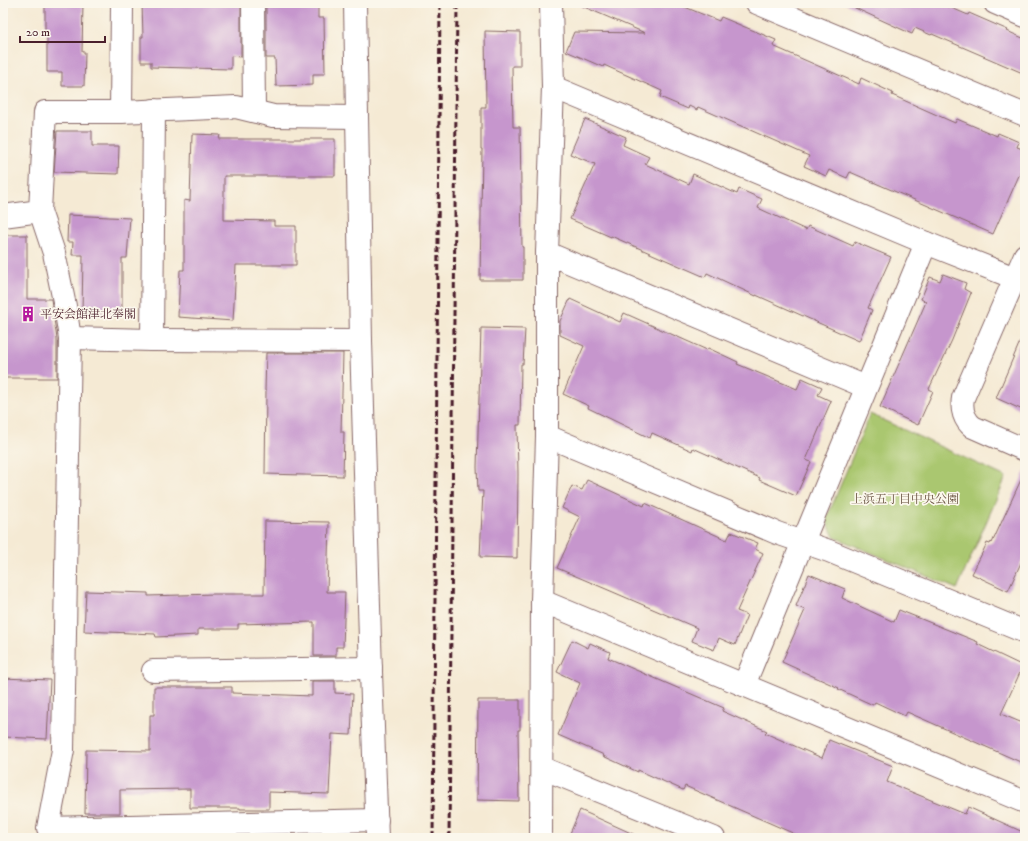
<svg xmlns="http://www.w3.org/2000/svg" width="1028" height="841" font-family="'IM FELL DW Pica','Noto Serif JP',serif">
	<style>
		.green { fill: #aac76f; stroke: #7a734d }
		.building { fill: #c696cd }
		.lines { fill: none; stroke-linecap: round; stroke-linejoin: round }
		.minor-casing { stroke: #866666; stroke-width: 24 }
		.minor { stroke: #fff; stroke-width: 22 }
		.rail { stroke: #4a1f2b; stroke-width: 3; stroke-dasharray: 6 3; stroke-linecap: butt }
		.labels { text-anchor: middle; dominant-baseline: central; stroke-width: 3.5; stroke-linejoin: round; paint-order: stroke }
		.poi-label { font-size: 12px; fill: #4a1f2b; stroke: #fbf7ec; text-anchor: start }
		.park-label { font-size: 12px; fill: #67513f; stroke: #fbf7ec }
	</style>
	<rect width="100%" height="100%" fill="#fbf7ec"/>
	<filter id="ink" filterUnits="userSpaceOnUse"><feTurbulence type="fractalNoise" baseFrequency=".025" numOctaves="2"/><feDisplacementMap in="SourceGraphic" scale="8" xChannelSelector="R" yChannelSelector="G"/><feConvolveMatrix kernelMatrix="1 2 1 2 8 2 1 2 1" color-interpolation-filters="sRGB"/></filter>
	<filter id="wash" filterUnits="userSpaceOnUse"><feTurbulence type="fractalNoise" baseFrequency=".012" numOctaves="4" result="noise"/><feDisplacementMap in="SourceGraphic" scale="16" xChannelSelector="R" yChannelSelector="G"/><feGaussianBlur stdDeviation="0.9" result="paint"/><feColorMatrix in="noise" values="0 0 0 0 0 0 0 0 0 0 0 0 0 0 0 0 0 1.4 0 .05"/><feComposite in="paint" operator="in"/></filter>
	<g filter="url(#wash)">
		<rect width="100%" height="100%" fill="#f5ead4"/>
		<polygon class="green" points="870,414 1006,477 957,589 834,537 826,520"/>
		<g id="blocks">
			<g class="building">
				<polygon points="45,3 83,3 82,52 85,52 84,86 62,86 62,72 47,72 47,33 45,33"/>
				<polygon points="142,3 241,3 241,57 231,56 231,69 151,67 151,62 141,62 141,37 143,37"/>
				<polygon points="266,3 318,3 318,18 324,18 325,74 313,74 313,85 276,86 275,58 266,58"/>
				<polygon points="575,3 675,3 719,21 721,17 776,40 773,46 859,84 861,78 893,93 892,95 955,123 957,119 997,136 998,133 1019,142 1017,147 1025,150 1025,162 993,234 850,172 847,178 829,170 826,176 804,166 809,156 698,107 697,110 689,106 688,109 660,97 662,91 604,65 603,67 566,51 574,32 645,33"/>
				<polygon points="844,3 940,3 968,15 969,13 1008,30 1007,31 1025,39 1025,74 932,34 931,35 915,28 912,34"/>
				<polygon points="485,31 520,32 520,66 512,66 513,127 520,127 522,247 523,247 523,280 480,280 482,149 481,149 481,107 486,107"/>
				<polygon points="585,119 626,137 623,145 649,157 645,164 689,184 693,174 737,194 739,189 762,199 758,208 806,230 808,226 853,246 855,242 891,257 868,308 872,310 859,341 756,295 756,296 707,273 705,277 611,236 611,237 570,219 595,164 570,154"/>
				<polygon points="57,131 92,131 92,146 119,146 118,174 54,172"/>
				<polygon points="192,134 220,135 219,139 335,139 335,176 224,176 224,220 274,221 274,226 296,226 296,265 236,265 233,321 178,317 180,270 184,270 184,200 190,201"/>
				<polygon points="68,215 130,218 127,258 122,258 122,313 82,313 83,255 72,255 73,242 67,242"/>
				<polygon points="3,235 27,235 27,299 51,299 57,339 57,378 3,378"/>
				<polygon points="943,274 966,283 964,289 971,293 952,340 929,389 933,391 918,425 880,407 926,302 921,299 930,277 940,281"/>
				<polygon points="570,299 620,322 624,313 707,350 708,348 738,362 737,364 797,389 802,378 822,387 818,395 831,401 806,460 811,462 796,496 759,480 760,478 693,448 692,451 652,433 650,438 588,408 589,406 563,394 584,346 560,335 560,321"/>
				<polygon points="481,328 525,329 523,364 521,364 520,425 517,425 518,474 517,558 480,557 483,491 478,491 477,467"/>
				<polygon points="1025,330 1025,411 996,398"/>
				<polygon points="266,353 343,353 341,432 344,432 343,476 265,474 266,391 265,391"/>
				<polygon points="1025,471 1025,554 1008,591 972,574 987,543 990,544 991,542 992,543"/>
				<polygon points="587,480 644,506 645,503 727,540 731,532 758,543 755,549 763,553 737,611 747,615 735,645 719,638 714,650 692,641 697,628 557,568 580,517 562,508 572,486 582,490"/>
				<polygon points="265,521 329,522 327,592 345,592 343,647 336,647 336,656 314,656 314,622 238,624 238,629 198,629 198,635 156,637 155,634 84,631 86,591 148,593 148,596 214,594 264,594"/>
				<polygon points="809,574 845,589 842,598 894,622 899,610 978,642 977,644 1023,666 1001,714 1025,724 1025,764 907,712 905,716 875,702 873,705 838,689 839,688 782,662 805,610 796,606"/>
				<polygon points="572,640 588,648 590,643 610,652 608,658 724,708 722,711 767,731 765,733 822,758 829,740 893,766 887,782 965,814 968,807 1025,833 1025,838 804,838 685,786 683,790 638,770 638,772 603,756 604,755 558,735 580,683 557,672"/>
				<polygon points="3,678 50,680 47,739 3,737"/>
				<polygon points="312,681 335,681 335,693 353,694 351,735 332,734 329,794 269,792 269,809 240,809 240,808 190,808 190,789 120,790 120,813 85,813 86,750 150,751 150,715 154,715 154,687 232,687 232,693 312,696"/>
				<polygon points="478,700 520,700 520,730 518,730 519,801 477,800"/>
				<polygon points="580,810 642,838 568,838"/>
			</g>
		</g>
	</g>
	<g filter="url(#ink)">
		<use href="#blocks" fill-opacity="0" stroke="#866666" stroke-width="1"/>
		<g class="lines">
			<g class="minor-casing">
				<g id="minor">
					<polyline points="253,3 254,111"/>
					<polyline points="355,3 361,341 371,672 377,838"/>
					<polyline points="757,3 1025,115"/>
					<polyline points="995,3 1025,16"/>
					<polyline points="553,87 926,243 1025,282"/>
					<polyline points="121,112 122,3"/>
					<polyline points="40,211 54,253 65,306 70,338 63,750 48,828 377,820"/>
					<polyline points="3,216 40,211 45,112 121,112 236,107 273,116 357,117"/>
					<polyline points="547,253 866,387"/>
					<path d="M1025,255L963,398C961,409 964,420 973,427L1025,450"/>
					<polyline points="70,338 152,340 361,341"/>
					<polyline points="152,340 154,110"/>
					<polyline points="547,436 777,533 829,551 1025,632"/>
					<polyline points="542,601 1025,802"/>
					<polyline points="153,671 371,668"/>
					<polyline points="744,685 926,243"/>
					<polyline points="542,768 714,838"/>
					<polyline points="541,838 542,601 547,436 547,253 553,87 551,3"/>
				</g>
			</g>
			<use href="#minor" class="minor"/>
			<g class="rail">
				<polyline points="433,838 440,3"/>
				<polyline points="449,838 457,3"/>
			</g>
		</g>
	</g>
	<defs>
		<g id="building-bare" transform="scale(1.2)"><path d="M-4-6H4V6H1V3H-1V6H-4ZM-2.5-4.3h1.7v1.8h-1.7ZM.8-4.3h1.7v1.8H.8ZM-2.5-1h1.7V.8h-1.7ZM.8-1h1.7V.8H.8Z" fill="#b5179e" stroke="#fbf7ec" stroke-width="2.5" paint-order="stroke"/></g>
	</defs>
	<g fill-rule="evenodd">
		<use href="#building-bare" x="28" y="314"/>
	</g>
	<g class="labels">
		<g class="poi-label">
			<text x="40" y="314">平安会館津北奉閣</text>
		</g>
		<g class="park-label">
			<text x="905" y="499">上浜五丁目中央公園</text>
		</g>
	</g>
	<rect width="1028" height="841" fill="none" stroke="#fbf7ec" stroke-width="16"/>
	<path d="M20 36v6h85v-6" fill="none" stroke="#4a1f2b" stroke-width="2"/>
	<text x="26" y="36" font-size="12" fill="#4a1f2b" stroke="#fbf7ec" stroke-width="3" paint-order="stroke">20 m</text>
</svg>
